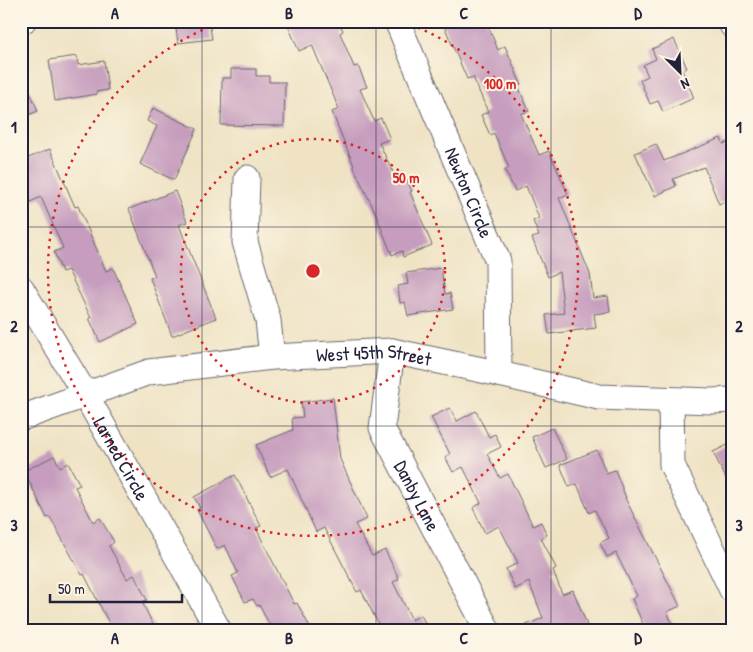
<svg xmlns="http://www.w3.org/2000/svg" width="753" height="652" font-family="'Patrick Hand',sans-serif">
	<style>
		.building { fill: #c69dbe }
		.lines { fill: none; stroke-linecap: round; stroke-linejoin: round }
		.minor-casing { stroke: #6a666b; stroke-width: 27 }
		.minor { stroke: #fff; stroke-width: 25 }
		.grid { fill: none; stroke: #22223b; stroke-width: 1; stroke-opacity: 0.55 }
		.ring { fill: none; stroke: #d62828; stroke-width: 2.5; stroke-dasharray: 2.5 5 }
		.labels { text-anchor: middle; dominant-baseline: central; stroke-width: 4; stroke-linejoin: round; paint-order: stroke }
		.street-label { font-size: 19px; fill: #22223b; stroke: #fcf5e5 }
		.centre { fill: #d62828; stroke: #fcf5e5; stroke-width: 2.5 }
		.ring-label { font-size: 15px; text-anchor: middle; font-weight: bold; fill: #d62828; stroke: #fcf5e5; stroke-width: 4; stroke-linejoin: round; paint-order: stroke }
		.neatline { fill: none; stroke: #22223b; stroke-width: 2 }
		.grid-label { font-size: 16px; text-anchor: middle; font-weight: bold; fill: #22223b }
	</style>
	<rect width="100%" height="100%" fill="#fcf5e5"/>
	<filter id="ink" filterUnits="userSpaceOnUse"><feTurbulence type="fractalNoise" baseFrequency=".02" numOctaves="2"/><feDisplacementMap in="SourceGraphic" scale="10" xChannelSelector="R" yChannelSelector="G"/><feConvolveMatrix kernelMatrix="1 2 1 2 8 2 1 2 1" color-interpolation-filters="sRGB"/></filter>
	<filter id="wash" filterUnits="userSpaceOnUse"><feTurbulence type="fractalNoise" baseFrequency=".0096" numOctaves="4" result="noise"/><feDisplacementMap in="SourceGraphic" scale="20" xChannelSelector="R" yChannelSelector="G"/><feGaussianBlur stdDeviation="1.12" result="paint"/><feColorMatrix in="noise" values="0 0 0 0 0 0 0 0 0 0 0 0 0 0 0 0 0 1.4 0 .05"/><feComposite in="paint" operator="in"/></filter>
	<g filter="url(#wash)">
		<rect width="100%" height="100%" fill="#efe3c4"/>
		<g id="blocks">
			<g class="building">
				<polygon points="175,21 209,21 212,39 178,43"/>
				<polygon points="286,21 339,21 343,31 340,33 354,67 358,66 367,87 360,89 374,121 381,118 390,139 379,143 395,176 403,172 412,191 410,192 432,245 403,257 402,251 392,255 378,220 379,220 353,166 354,166 332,112 339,109 312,45 299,51"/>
				<polygon points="442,21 486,21 498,50 505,46 521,84 518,86 529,111 521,114 539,155 549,151 568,194 559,198 590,274 593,298 608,296 610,312 594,314 596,328 549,334 546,315 564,313 559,272 548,277 532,238 539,236 533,221 539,218 526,186 515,191 505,170 509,168 494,133 490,135 481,115 488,112 473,77 467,79"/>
				<polygon points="674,39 687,68 682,70 694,98 663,112 658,101 650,104 640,80 648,76 643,65 656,59 652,49"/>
				<polygon points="77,56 78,65 104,61 108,90 96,92 97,94 55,101 49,60"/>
				<polygon points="231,69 256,69 256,76 269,76 269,82 285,82 284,126 221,125 222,78 231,78"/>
				<polygon points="21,70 38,111 21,118"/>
				<polygon points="153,108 197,129 174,180 140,164 157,126 147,121"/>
				<polygon points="721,138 723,144 732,141 732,199 719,204 704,167 673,179 676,186 655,196 635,153 656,144 664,161"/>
				<polygon points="50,149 75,207 78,206 106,271 113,268 138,324 100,342 89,318 91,318 68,270 62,272 54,252 63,248 41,197 28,203 21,187 21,161"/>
				<polygon points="175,191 187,222 179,225 216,318 172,336 150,278 155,276 129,209"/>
				<polygon points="441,268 445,294 450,293 453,309 408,316 405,302 400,303 398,286 408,284 406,273"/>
				<polygon points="333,398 340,459 367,519 355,524 372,556 385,550 399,579 393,582 412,620 421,615 429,631 382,631 361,590 357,592 324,528 316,532 288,469 270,477 256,445 293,430 292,418 303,417 301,402"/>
				<polygon points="450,408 457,421 476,411 489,437 495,434 501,447 487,454 500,478 508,474 533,526 541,522 547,535 541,538 556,568 553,570 562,594 573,590 587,625 574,631 514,631 514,630 543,618 529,582 515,589 506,569 518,563 499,526 485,533 473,508 481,503 463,467 453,472 445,457 450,454 431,417"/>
				<polygon points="552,428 567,459 546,468 532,437"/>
				<polygon points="732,443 732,491 713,452"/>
				<polygon points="597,450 606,473 615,470 626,498 625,498 680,606 667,612 676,631 646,631 632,599 637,596 616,553 607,557 600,543 609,538 595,510 589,513 577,484 569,487 560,465"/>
				<polygon points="54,456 60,467 68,463 80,485 75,487 93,522 100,518 114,542 109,546 127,579 134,575 147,600 142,602 156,631 113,631 84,574 82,575 50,517 47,518 24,471"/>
				<polygon points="235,475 261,526 256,528 294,604 297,603 312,631 273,631 259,605 257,606 253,599 245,602 232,576 238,573 225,545 217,549 197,510 200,508 194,497"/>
			</g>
		</g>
	</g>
	<g filter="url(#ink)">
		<use href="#blocks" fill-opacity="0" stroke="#6a666b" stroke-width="1"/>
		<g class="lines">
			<g class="minor-casing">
				<g id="minor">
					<path id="s1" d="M397,21L498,261L499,374"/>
					<polyline points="730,21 732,25"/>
					<polyline points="21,22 23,21"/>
					<polyline points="247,178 245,242 268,320 272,357"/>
					<path id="s2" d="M21,288L85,394L219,631"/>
					<path id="s3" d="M392,351L382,428L488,631"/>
					<polyline points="671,400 672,465 732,590"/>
					<path id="s4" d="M21,418L149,372L272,357L392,351L482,370L599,397L712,401L732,400"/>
				</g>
			</g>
			<use href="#minor" class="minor"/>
		</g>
	</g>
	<path class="grid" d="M202,21V631M376,21V631M551,21V631M21,227H732M21,426H732"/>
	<g class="ring">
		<circle cx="313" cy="271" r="132"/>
		<path d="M404 22A265 265 0 1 1 222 22"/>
	</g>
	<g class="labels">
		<g class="street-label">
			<text stroke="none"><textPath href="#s1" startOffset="186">Newton Circle</textPath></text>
			<text stroke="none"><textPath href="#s4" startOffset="362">West 45th Street</textPath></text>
			<text stroke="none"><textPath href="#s2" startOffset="198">Larned Circle</textPath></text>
			<text stroke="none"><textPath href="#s3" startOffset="154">Danby Lane</textPath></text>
		</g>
	</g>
	<circle cx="313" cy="271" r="8" class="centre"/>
	<g class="ring-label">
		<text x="500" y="89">100 m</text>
		<text x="406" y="183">50 m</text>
	</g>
	<rect width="753" height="652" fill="none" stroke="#fcf5e5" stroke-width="55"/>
	<g transform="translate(680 72) rotate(156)" stroke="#fcf5e5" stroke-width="4" paint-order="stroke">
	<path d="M0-4L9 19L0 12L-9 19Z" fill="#22223b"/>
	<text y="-8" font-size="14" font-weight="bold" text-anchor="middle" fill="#22223b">N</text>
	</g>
	<path d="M50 594v8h132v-8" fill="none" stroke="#22223b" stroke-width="2.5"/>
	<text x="58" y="594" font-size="15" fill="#22223b" stroke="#fcf5e5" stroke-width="4" paint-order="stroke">50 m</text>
	<rect x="28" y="28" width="698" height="596" class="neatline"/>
	<g class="grid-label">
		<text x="115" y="19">A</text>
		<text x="289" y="19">B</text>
		<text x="464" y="19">C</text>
		<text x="638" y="19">D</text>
		<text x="14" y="133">1</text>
		<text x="739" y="133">1</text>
		<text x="14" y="332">2</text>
		<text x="739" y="332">2</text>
		<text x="14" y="531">3</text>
		<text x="739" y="531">3</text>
		<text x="115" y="644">A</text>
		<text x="289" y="644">B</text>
		<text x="464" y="644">C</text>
		<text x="638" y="644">D</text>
	</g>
</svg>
